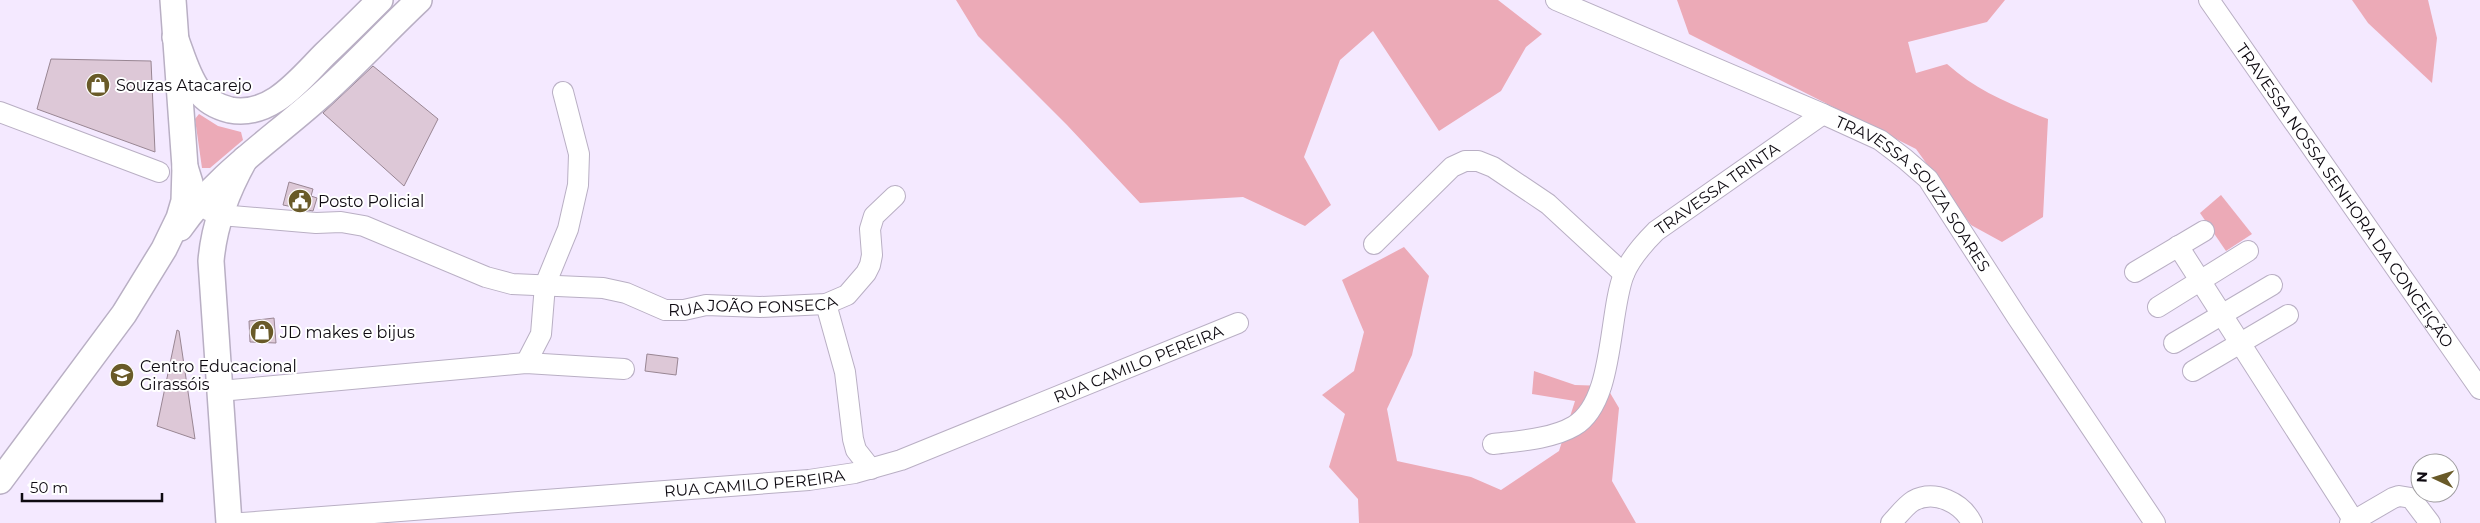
<svg xmlns="http://www.w3.org/2000/svg" width="2480" height="523" font-family="Montserrat,sans-serif">
	<style>
		.green { fill: #ecaab7 }
		.building { fill: #ddc8d7; stroke: #998693 }
		.lines { fill: none; stroke-linecap: round; stroke-linejoin: round }
		.minor-casing { stroke: #b9afc4; stroke-width: 22 }
		.major-casing { stroke: #b9afc4; stroke-width: 28 }
		.minor { stroke: #fff; stroke-width: 20 }
		.major { stroke: #fff; stroke-width: 25 }
		.labels { text-anchor: middle; dominant-baseline: central; stroke-width: 4; stroke-linejoin: round; paint-order: stroke }
		.poi-label { font-size: 16px; fill: #0e0a11; stroke: #fff; text-anchor: start }
		.street-label { font-size: 16px; fill: #0e0a11; stroke: #fff }
	</style>
	<rect width="100%" height="100%" fill="#f4e9ff"/>
	<g class="green">
		<polygon points="956,0 1498,0 1542,34 1526,47 1501,91 1439,131 1373,31 1340,60 1304,157 1331,205 1305,226 1243,197 1140,203 1067,125 978,36"/>
		<path d="M1677,0H2005L1987,22L1908,42L1916,73L1947,64C1977,91 2012,105 2048,119L2043,217L2002,242L1971,225L1916,149L1689,34Z"/>
		<polygon points="2352,0 2428,0 2437,38 2432,83 2368,23"/>
		<polygon points="199,114 218,126 241,132 243,140 210,168 202,168 195,119"/>
		<polygon points="2221,195 2252,234 2226,251 2200,213"/>
		<polygon points="1404,247 1429,276 1412,355 1387,409 1397,461 1471,477 1501,490 1559,451 1575,401 1532,394 1534,371 1575,385 1606,386 1619,408 1612,481 1636,523 1359,523 1358,499 1329,467 1345,414 1322,395 1354,371 1364,332 1342,280"/>
	</g>
	<g class="building">
		<polygon points="51,59 151,61 155,152 37,109"/>
		<polygon points="373,66 438,119 404,186 323,113"/>
		<polygon points="289,182 313,189 311,196 317,198 313,211 283,205"/>
		<polygon points="274,318 276,343 250,342 249,321"/>
		<polygon points="177,330 179,331 195,439 157,426"/>
		<polygon points="647,354 678,358 676,375 645,371"/>
	</g>
	<g class="lines">
		<g class="minor-casing">
			<g id="minor">
				<path id="s1" d="M1556,0L1823,114L1880,140L1905,159L1928,179L2017,317L2155,523"/>
				<path id="s2" d="M2209,0L2480,389"/>
				<polyline points="0,112 159,172"/>
				<path id="s3" d="M208,210L220,215L316,223L341,222L364,226L486,277L512,284L603,288L626,293L665,310H684L706,305L760,307L826,304L847,295L866,273L870,265L872,255L870,229L874,216L895,196"/>
				<polyline points="1374,244 1452,167 1465,161 1478,161 1493,167 1548,204 1624,274"/>
				<polyline points="2178,246 2354,521"/>
				<polyline points="2135,272 2204,231"/>
				<polyline points="826,304 845,372 853,439 856,450 871,469"/>
				<polyline points="2158,307 2248,251"/>
				<polyline points="2174,343 2272,285"/>
				<polyline points="526,363 541,334 545,285 568,229 578,185 579,154 563,92"/>
				<polyline points="2193,371 2288,315"/>
				<polyline points="220,391 526,363 624,369"/>
				<path id="s4" d="M1493,444C1518,441 1552,439 1574,426C1615,402 1608,314 1624,274C1631,257 1644,243 1656,231L1823,114"/>
				<path id="s5" d="M242,523L809,480L855,473L901,460L1238,323"/>
				<path d="M1891,523C1897,517 1905,506 1913,501C1935,489 1962,503 1972,523"/>
				<polyline points="2350,523 2393,498 2399,496 2411,498 2430,523"/>
			</g>
		</g>
		<g class="major-casing">
			<g id="major">
				<polyline points="173,0 185,167 190,183"/>
				<path d="M175,37C182,55 187,75 198,90C206,101 218,107 230,110C271,118 300,79 325,54C344,36 362,18 380,0"/>
				<path d="M180,228C217,175 271,140 318,98C353,67 385,32 419,0"/>
				<polyline points="0,481 124,314 164,249 179,218 184,201 185,167"/>
				<path d="M229,523L211,261C214,224 227,191 245,159"/>
			</g>
		</g>
		<use href="#minor" class="minor"/>
		<use href="#major" class="major"/>
	</g>
	<defs>
		<g id="shop-disc" transform="scale(1.25)"><circle r="9.5" fill="#695a28" stroke="#fff"/><path d="M-5-2.5h2.3a2.7 3.5 0 0 1 5.4 0H5L5.5 6h-11ZM-1.5-2.5h3a1.5 2.3 0 0 0-3 0Z" fill="#fff"/></g>
		<g id="civic-disc" transform="scale(1.25)"><circle r="9.5" fill="#695a28" stroke="#fff"/><path d="M-.6-6.5H3V-4.5H.6V-3L4-1V1h2V6H-6V1h2V-1L-.6-3ZM-1.2 2.5V6h2.4V2.5Z" fill="#fff"/></g>
		<g id="school-disc" transform="scale(1.25)"><circle r="9.5" fill="#695a28" stroke="#fff"/><path d="M0-5L7-2L0 1L-7-2ZM-4 1L0 2.5L4 1V4Q0 6-4 4Z" fill="#fff"/></g>
	</defs>
	<g fill-rule="evenodd">
		<use href="#shop-disc" x="98" y="85"/>
		<use href="#civic-disc" x="300" y="201"/>
		<use href="#shop-disc" x="262" y="332"/>
		<use href="#school-disc" x="122" y="375"/>
	</g>
	<g class="labels">
		<g class="poi-label">
			<text x="116" y="85">Souzas Atacarejo</text>
			<text x="318" y="201">Posto Policial</text>
			<text x="280" y="332">JD makes e bijus</text>
			<text x="140" y="366">Centro Educacional<tspan x="140" dy="18">Girassóis</tspan></text>
		</g>
		<g class="street-label">
			<text stroke="none"><textPath href="#s4" startOffset="376">TRAVESSA TRINTA</textPath></text>
			<text stroke="none"><textPath href="#s2" startOffset="238">TRAVESSA NOSSA SENHORA DA CONCEIÇÃO</textPath></text>
			<text stroke="none"><textPath href="#s1" startOffset="414">TRAVESSA SOUZA SOARES</textPath></text>
			<text stroke="none"><textPath href="#s3" startOffset="562">RUA JOÃO FONSECA</textPath></text>
			<text stroke="none"><textPath href="#s5" startOffset="919">RUA CAMILO PEREIRA</textPath></text>
			<text stroke="none"><textPath href="#s5" startOffset="514">RUA CAMILO PEREIRA</textPath></text>
		</g>
	</g>
	<g transform="translate(2435 478) rotate(274)"><circle r="24" fill="#ffffff" stroke="#9f9da0"/>
	<path d="M0-4L9 19L0 12L-9 19Z" fill="#695a28"/>
	<text y="-8" font-size="14" font-weight="bold" text-anchor="middle" fill="#0e0a11">N</text>
	</g>
	<path d="M22 493v8h140v-8" fill="none" stroke="#0e0a11" stroke-width="2.5"/>
	<text x="30" y="493" font-size="15" fill="#0e0a11" stroke="#ffffff" stroke-width="4" paint-order="stroke">50 m</text>
</svg>
